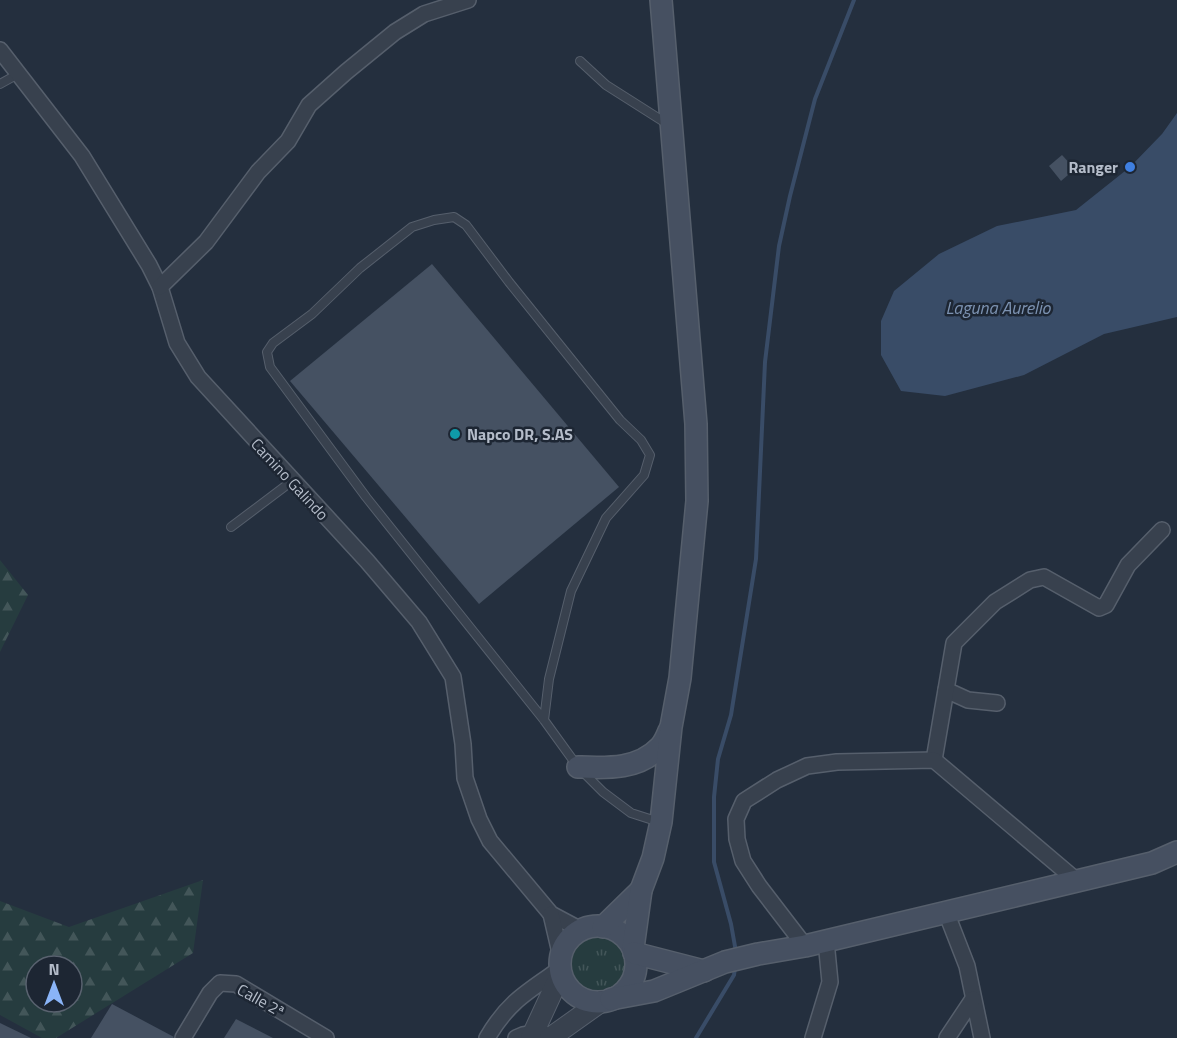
<svg xmlns="http://www.w3.org/2000/svg" width="1177" height="1038" font-family="'Titillium Web',sans-serif">
	<style>
		.grass { fill: url(#grass-tufts) }
		.forest { fill: url(#forest-firs); fill-rule: evenodd }
		.water { fill: #394c67 }
		.lines { fill: none; stroke-linecap: round; stroke-linejoin: round }
		.stream { stroke: #394c67; stroke-width: 4 }
		.building { fill: #455162 }
		.service-casing { stroke: #565f6c; stroke-width: 10 }
		.minor-casing { stroke: #565f6c; stroke-width: 18 }
		.tertiary-casing { stroke: #565f6c; stroke-width: 22 }
		.secondary-casing { stroke: #565f6c; stroke-width: 24 }
		.service { stroke: #38414e; stroke-width: 8 }
		.minor { stroke: #38414e; stroke-width: 15 }
		.tertiary { stroke: #38414e; stroke-width: 20 }
		.secondary { stroke: #465061; stroke-width: 21 }
		.shop-dot { fill: #3f7fe0; stroke: #1d2633; stroke-width: 2 }
		.culture-dot { fill: #0f9aa8; stroke: #1d2633; stroke-width: 2 }
		.labels { text-anchor: middle; dominant-baseline: central; stroke-width: 5; stroke-linejoin: round; paint-order: stroke }
		.poi-label { font-size: 16px; font-weight: bold; fill: #b4bcc9; stroke: #1d2633; text-anchor: end }
		.street-label { font-size: 16px; fill: #b4bcc9; stroke: #1d2633 }
		.water-label { font-size: 18px; font-style: italic; fill: #7c92b1; stroke: #1d2633 }
	</style>
	<defs>
		<pattern id="grass-tufts" width="24" height="20" patternUnits="userSpaceOnUse" patternTransform="scale(1.5)"><rect width="24" height="20" fill="#263c3f"/><path d="M3 7l-1-3M5 7V3M7 7l1-3M15 17l-1-3M17 17v-4M19 17l1-3" fill="none" stroke="#435659"/></pattern>
		<pattern id="forest-firs" width="22" height="20" patternUnits="userSpaceOnUse" patternTransform="scale(1.5)"><rect width="22" height="20" fill="#263c3f"/><path d="M5 1l3.5 6h-7zM16 11l3.5 6h-7z" fill="#435659"/></pattern>
	</defs>
	<rect width="100%" height="100%" fill="#242f3e"/>
	<circle class="grass" cx="597" cy="964" r="33"/>
	<g class="forest">
		<polygon points="0,560 28,595 0,652"/>
		<path d="M203,880L193,953L56,1038H42L0,1015V901L69,927ZM36,966H72V1002H36Z"/>
	</g>
	<polygon class="water" points="1177,113 1177,317 1104,334 1024,375 945,396 901,391 881,355 881,321 894,291 939,254 997,226 1076,210 1130,167 1162,134"/>
	<g class="lines">
		<g class="stream">
			<polyline points="736,952 731,924 714,862 714,797 718,759 731,715 756,559 765,362 779,246 790,196 815,99 854,0"/>
			<polyline points="696,1038 734,975 735,968"/>
		</g>
	</g>
	<g class="building">
		<polygon points="1062,155 1075,169 1061,181 1049,166"/>
		<polygon points="432,264 619,487 479,604 290,381"/>
		<polygon points="112,1004 174,1037 173,1038 91,1038"/>
		<polygon points="236,1019 273,1038 224,1038"/>
		<polygon points="0,1023 31,1038 0,1038"/>
	</g>
	<g class="lines">
		<g class="service-casing">
			<g id="service">
				<polyline points="580,61 606,85 669,125"/>
				<polyline points="0,84 18,74"/>
				<polyline points="231,527 292,481"/>
				<polyline points="544,720 549,679 571,591 606,518 644,475 650,455 641,440 620,420 509,282 466,225 454,217 434,220 412,227 360,268 312,314 273,343 267,352 270,367 366,497 544,720 578,767 603,792 631,813 659,822"/>
			</g>
		</g>
		<g class="minor-casing">
			<g id="minor">
				<polyline points="0,50 82,156 149,265 160,287 177,343 198,377 367,561 419,622 453,677 463,744 465,778 479,819 490,841 551,914 581,930"/>
				<polyline points="160,287 206,242 258,172 288,141 309,105 346,72 395,32 424,14 468,0"/>
				<polyline points="946,690 968,700 997,703"/>
				<polyline points="934,760 954,643 995,602 1030,580 1044,577 1099,608 1106,605 1128,565 1162,530"/>
				<polyline points="946,912 967,966 982,1038"/>
				<polyline points="551,914 561,957"/>
				<polyline points="805,946 759,886 743,861 737,839 736,819 744,801 777,780 807,766 837,762 934,760 1077,881"/>
				<polyline points="183,1038 210,993 220,983 236,984 326,1038"/>
				<path d="M487,1038C508,1002 527,992 560,969"/>
				<polyline points="516,1038 523,1035 542,1032"/>
				<polyline points="813,1038 830,982 826,941"/>
				<polyline points="947,1038 973,999"/>
			</g>
		</g>
		<g class="tertiary-casing">
			<g id="tertiary">
				<polyline points="531,1038 556,984 562,976"/>
				<polyline points="550,1038 602,1001"/>
			</g>
		</g>
		<g class="secondary-casing">
			<g id="secondary">
				<path d="M578,767C607,768 638,770 660,747C664,743 667,736 669,731"/>
				<circle cx="598" cy="964" r="38"/>
				<polyline points="603,927 641,890"/>
				<polyline points="633,948 641,890 653,858 661,822 671,727 680,678 697,501 696,424 661,0"/>
				<polyline points="634,953 704,971"/>
				<polyline points="611,999 654,991 725,962 758,954 805,946 1077,881 1152,863 1177,852"/>
			</g>
		</g>
		<use href="#service" class="service"/>
		<use href="#minor" class="minor"/>
		<use href="#tertiary" class="tertiary"/>
		<use href="#secondary" class="secondary"/>
	</g>
	<circle class="shop-dot" cx="1130" cy="167" r="6"/>
	<circle class="culture-dot" cx="455" cy="434" r="6"/>
	<g class="labels">
		<g class="poi-label">
			<text x="1118" y="167">Ranger</text>
			<text x="467" y="434" text-anchor="start">Napco DR, S.AS</text>
		</g>
		<g class="street-label">
			<text transform="translate(290 479) rotate(47)">Camino Galindo</text>
			<text transform="translate(261 1000) rotate(29)">Calle 2ª</text>
		</g>
		<g class="water-label">
			<text x="998" y="307">Laguna Aurelio</text>
		</g>
	</g>
	<g transform="translate(54 984)"><circle r="28" fill="#1d2633" stroke="#59626f" stroke-width="1.5"/>
	<path d="M0-4.5L10 22L0 15L-10 22Z" fill="#8ab4f8"/>
	<text y="-9" font-size="16" font-weight="bold" text-anchor="middle" fill="#b4bcc9">N</text>
	</g>
</svg>
